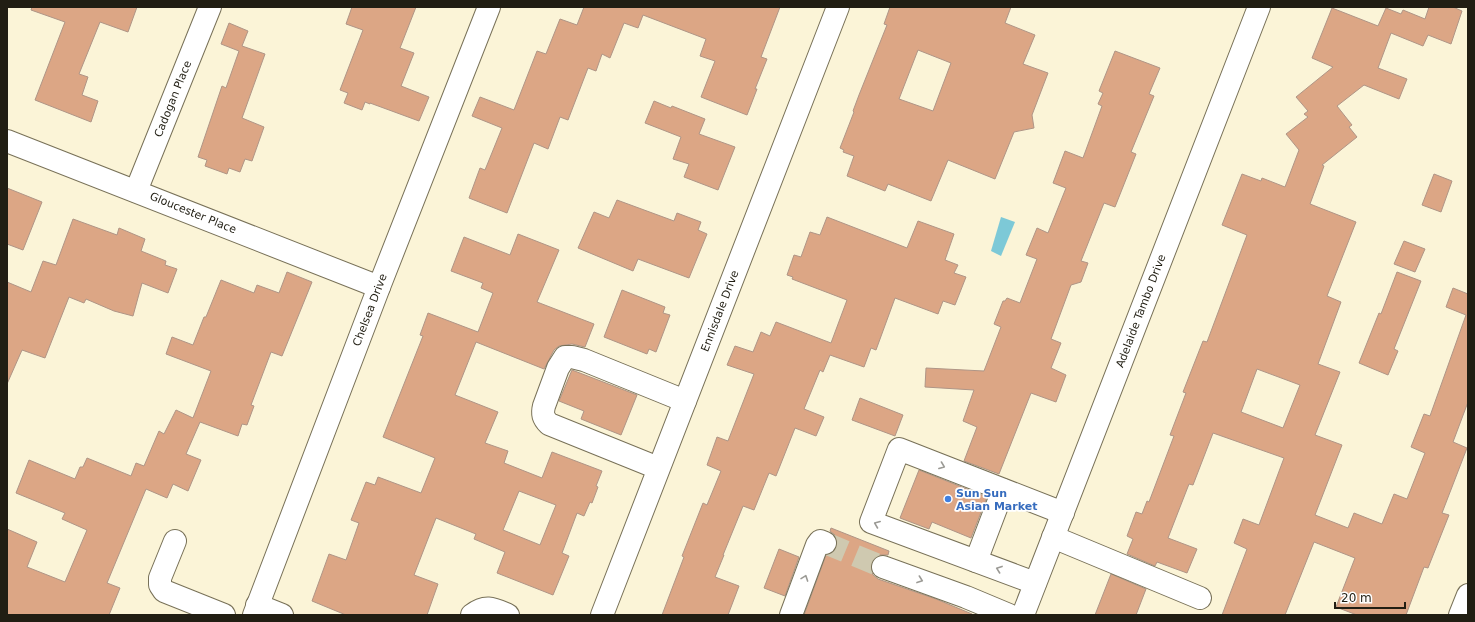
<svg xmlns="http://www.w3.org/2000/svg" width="1475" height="622" font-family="'DejaVu Sans',sans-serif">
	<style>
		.water { fill: #7dc9d7 }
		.building { fill: #dca685; stroke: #af9586; fill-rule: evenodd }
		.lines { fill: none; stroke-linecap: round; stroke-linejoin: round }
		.minor-tunnel { stroke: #cfc9b0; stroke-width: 22; stroke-dasharray: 22 11; stroke-linecap: butt }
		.minor-casing { stroke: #787158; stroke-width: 24 }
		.minor { stroke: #fff; stroke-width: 22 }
		.oneway { stroke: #9b9a95 }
		.shop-dot { fill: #3f7fe0; stroke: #fff; stroke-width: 1.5 }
		.labels { text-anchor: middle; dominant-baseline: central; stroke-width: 3.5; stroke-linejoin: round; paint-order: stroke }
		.street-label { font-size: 11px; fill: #211e13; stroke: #fff }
		.shop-label { font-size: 11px; font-weight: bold; fill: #366cbe; stroke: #fff; text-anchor: start }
	</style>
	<rect width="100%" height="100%" fill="#fbf4d7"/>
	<polygon class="water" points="1001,217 1015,222 1001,256 991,251"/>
	<g class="building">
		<polygon points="32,7 137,7 128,32 100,22 79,74 88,77 82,95 98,101 91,122 35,100 65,22 31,10"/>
		<polygon points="352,7 416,7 400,48 414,53 401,86 429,97 419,121 370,103 370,104 365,102 362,110 344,103 348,93 340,90 363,30 346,24"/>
		<polygon points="584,7 780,7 761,57 767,59 755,89 757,89 747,115 701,97 715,61 700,56 706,39 643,15 638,28 624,23 610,58 602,54 596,71 588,68 568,120 560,117 548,149 534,143 507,213 469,198 480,168 485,170 502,128 472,116 480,97 514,110 537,51 546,54 560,19 577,25"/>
		<path d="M890,7H1011L1005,23L1035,35L1023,64L1048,73L1032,115L1034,128L1014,132L995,179L948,160L931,201L888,184L885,191L847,176L854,156L843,152L844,150L840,148L854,112L853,111L859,95L887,25L884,24ZM918,50L951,63L933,111L899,99Z"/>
		<path d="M1429,7H1453L1462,11L1451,44L1428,35L1423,46L1391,33L1378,68L1407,79L1399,99L1364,85L1337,106L1352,125L1349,127L1357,137L1322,165L1324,166L1310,204L1356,222L1327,296L1341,302L1318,364L1340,372L1315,435L1342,445L1315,515L1348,528L1354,513L1382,524L1394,494L1407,499L1425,453L1411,447L1424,414L1430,416L1466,315L1446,307L1453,288L1468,294V402L1453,442L1467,448L1442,513L1449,515L1428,568L1424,567L1406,615H1357L1336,607L1355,558L1314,542L1285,615H1222L1247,549L1234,543L1243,519L1259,525L1284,458L1213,433L1193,485L1189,484L1168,538L1197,549L1187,573L1157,562L1155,566L1127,554L1133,539L1127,536L1136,512L1142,514L1147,501L1149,502L1174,436L1170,435L1186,393L1183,392L1203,341L1207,342L1247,235L1222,225L1242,174L1261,181L1262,178L1285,187L1299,150L1286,134L1308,117L1304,114L1308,111L1296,97L1333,67L1312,58L1332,8L1378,26L1386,8L1401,14L1403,10L1425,19ZM1257,369L1300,385L1283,428L1241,412Z"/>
		<polygon points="229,23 248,31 242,46 265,54 242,118 264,127 252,161 245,159 240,172 229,168 227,174 205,166 207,160 198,157 222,86 226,88 239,51 221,44"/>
		<polygon points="1115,51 1160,68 1149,94 1154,96 1131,152 1136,154 1115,207 1104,203 1081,261 1088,263 1081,282 1071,285 1051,339 1061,343 1051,368 1066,375 1056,402 1031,393 999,474 964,461 977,427 963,421 974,390 925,387 926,368 984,371 1001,327 994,324 1003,301 1005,301 1007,298 1020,303 1037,259 1026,255 1037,228 1048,233 1066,188 1053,183 1065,151 1083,158 1102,106 1098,104 1103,93 1099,91"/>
		<polygon points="654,101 671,108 672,106 705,119 699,134 735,147 718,190 684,177 689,164 673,159 681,137 645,123"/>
		<polygon points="1434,174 1452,181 1441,212 1422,205"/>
		<polygon points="7,188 42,202 23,250 7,244"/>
		<polygon points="617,200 674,221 677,213 701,222 698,230 707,234 689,278 638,259 633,271 578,248 594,212 609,218"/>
		<polygon points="827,217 907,248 918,221 954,234 945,260 958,265 954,273 966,277 955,305 943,301 938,314 895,298 876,350 871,348 864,367 830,355 823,372 820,370 804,409 824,417 816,436 795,428 776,476 769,473 754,510 743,506 723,555 724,555 715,577 739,586 728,615 662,615 684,557 682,556 703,503 707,505 721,471 707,465 717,437 728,441 754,374 727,365 735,346 753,352 761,332 770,336 776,322 831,343 847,300 792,279 793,277 787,275 794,255 801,257 810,232 820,235"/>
		<polygon points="73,219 117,235 119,228 145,239 141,251 166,261 165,265 177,269 168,293 142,283 133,316 114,311 86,299 84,303 69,297 45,358 22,350 7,384 7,282 31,292 43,261 56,265"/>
		<path d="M518,234L559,250L537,302L594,324L585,347L572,344L559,346L554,350L544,369L476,342L455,395L498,412L485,443L508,451L504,463L542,478L552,452L602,471L596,486L598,487L592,503L590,502L584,516L577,513L562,553L569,556L553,595L497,573L505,552L474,539L476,534L436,518L414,575L438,584L427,615H346L312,601L329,554L346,560L359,523L351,520L366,482L375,485L378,477L421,493L435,458L383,437L423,336L420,335L428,313L478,332L493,293L481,288L483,283L451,271L464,237L510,255ZM519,491L556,505L540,545L503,530Z"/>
		<polygon points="1404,241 1425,249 1415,272 1394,264"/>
		<polygon points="287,272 312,282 282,356 271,352 251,405 254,406 247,425 242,424 238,436 200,422 186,454 201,460 188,491 173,484 167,498 146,489 107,583 120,588 109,615 7,615 7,529 37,542 27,567 65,582 87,530 62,519 65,513 16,493 29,460 75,479 80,467 83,467 87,458 131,476 136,463 144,466 159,431 164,434 176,410 193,418 211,371 166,354 172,337 193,345 204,317 206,317 221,280 254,293 257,285 279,293"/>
		<polygon points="1397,272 1421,281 1394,349 1398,351 1388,375 1359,363 1379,313 1381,314"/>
		<polygon points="622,290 665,307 663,313 670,315 656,352 649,349 647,354 604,337"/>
		<polygon points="572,370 637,395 621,435 581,419 584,411 559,401"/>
		<polygon points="860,398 903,415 895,436 852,420"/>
		<polygon points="919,470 987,497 971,538 932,522 929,529 900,518"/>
		<polygon points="831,528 889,551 888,555 880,555 875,557 871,562 871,570 873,575 878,579 936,599 972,614 972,615 804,615 826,555 833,553 837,547 837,541 835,535 830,531"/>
		<polygon points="779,549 799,557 785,596 764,588"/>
		<polygon points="1111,574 1146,589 1136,615 1095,615"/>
	</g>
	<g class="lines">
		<polyline class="minor-tunnel" points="825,543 883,567"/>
		<g class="minor-casing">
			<g id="minor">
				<polyline points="7,141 379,287"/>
				<polyline points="136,191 210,7"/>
				<path d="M658,468L549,424C543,418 542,414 544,406L558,368L565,357H572L584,360L685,401"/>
				<polyline points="1053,537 1200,598"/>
				<polyline points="175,541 160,578 160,585 164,591 224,615"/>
				<polyline points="976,561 1003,490"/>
				<polyline points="883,567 966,597 1009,615"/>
				<polyline points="1035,583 871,522 899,449 1063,513"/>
				<polyline points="257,605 282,615"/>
				<polyline points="254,615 379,287 489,7"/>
				<path d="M472,615C486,604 494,609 508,615"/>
				<polyline points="602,615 838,7"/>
				<polyline points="791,615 817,545 820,541 825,543"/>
				<polyline points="1023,615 1259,7"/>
				<polyline points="1460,615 1468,595"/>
			</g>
		</g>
		<use href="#minor" class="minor"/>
	</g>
	<defs><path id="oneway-chevron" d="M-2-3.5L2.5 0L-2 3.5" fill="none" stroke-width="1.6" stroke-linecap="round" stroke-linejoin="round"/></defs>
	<g class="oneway">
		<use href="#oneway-chevron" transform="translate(942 466) rotate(21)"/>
		<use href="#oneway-chevron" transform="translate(877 524) rotate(-158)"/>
		<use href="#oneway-chevron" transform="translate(999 569) rotate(-160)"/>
		<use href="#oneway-chevron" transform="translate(805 578) rotate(-70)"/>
		<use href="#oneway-chevron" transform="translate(920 580) rotate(20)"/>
	</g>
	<circle class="shop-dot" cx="948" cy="499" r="4"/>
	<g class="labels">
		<g class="street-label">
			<text transform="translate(173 99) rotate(-68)">Cadogan Place</text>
			<text transform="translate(193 213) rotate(22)">Gloucester Place</text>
			<text transform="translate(370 310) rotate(-69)">Chelsea Drive</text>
			<text transform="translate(720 311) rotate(-69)">Ennisdale Drive</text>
			<text transform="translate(1141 311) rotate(-69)">Adelaide Tambo Drive</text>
		</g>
		<g class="shop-label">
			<text x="956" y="493">Sun Sun<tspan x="956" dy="13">Asian Market</tspan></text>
		</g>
	</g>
	<rect width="1475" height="622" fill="none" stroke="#211e13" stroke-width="16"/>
	<path d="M1335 602v6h70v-6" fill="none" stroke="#211e13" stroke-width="2"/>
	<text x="1341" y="602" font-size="12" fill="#211e13" stroke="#ffffff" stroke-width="3" paint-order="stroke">20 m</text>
</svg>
